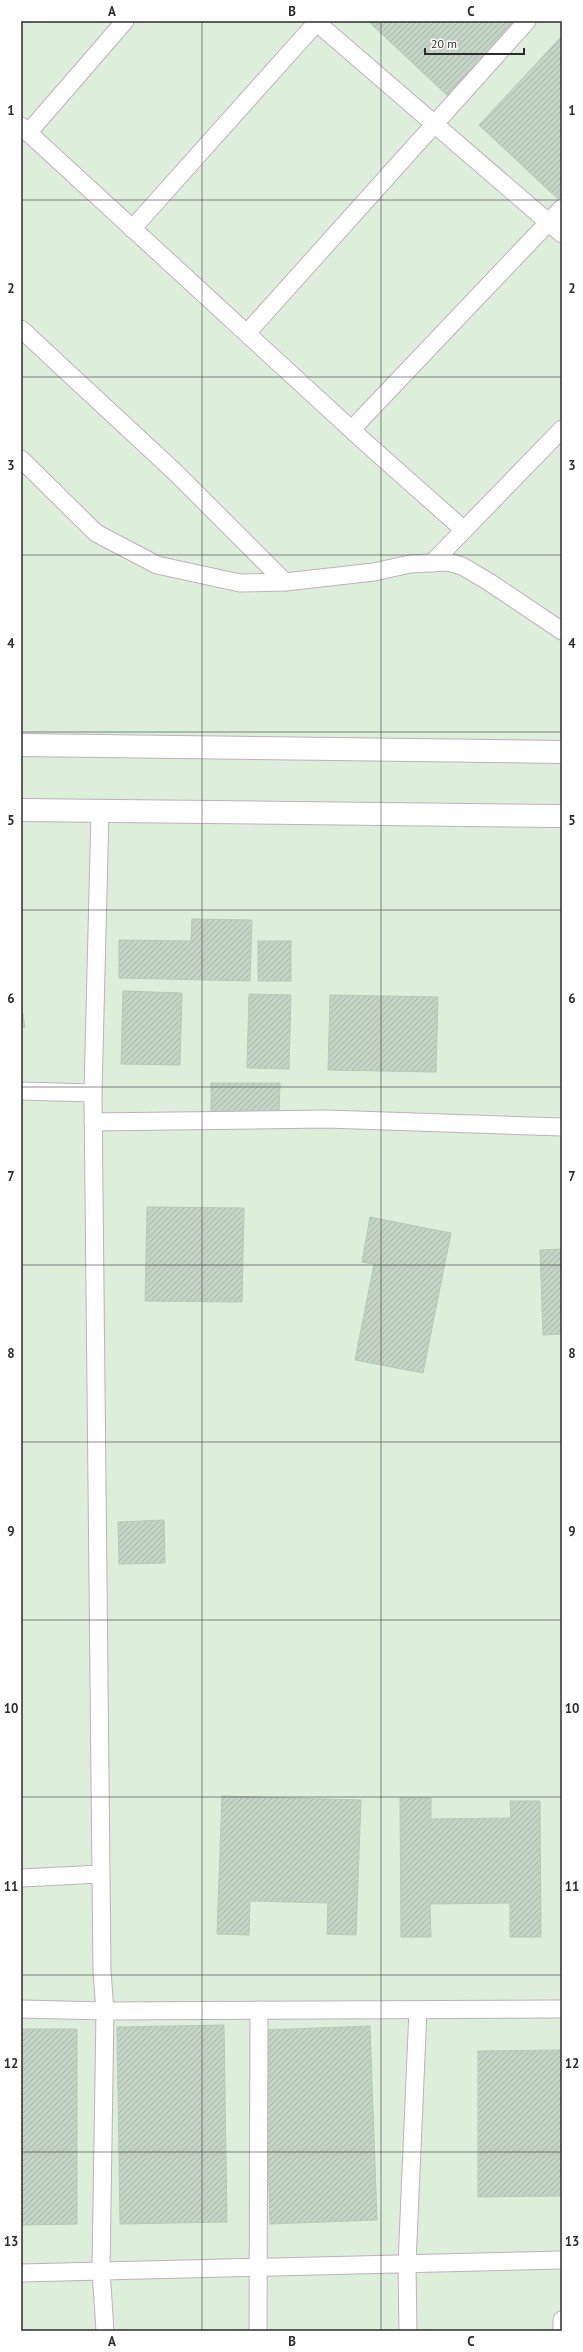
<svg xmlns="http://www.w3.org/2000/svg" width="583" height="2352" font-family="'PT Sans',sans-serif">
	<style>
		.building { fill: url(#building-hatch); stroke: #b5cab5 }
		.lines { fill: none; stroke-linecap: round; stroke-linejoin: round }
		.lane-casing { stroke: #c0afbd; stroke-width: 19 }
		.secondary-casing { stroke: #c0afbd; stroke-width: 24 }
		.lane { stroke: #fff; stroke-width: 17 }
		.secondary { stroke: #fff; stroke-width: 22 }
		.grid { fill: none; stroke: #2b2b2b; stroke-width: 1; stroke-opacity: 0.55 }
		.neatline { fill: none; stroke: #2b2b2b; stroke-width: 1.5 }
		.grid-label { font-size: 13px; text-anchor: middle; font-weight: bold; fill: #2b2b2b }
	</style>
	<defs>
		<pattern id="building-hatch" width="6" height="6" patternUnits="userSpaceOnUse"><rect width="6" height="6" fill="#c4d4c4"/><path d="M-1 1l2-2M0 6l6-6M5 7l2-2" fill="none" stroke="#a9b6a9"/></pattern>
	</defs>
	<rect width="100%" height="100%" fill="#ddeedb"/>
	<g class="building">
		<polygon points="372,21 521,21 450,98 370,23"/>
		<polygon points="562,36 562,195 558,199 479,125"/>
		<polygon points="192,919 252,920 250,981 119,978 119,940 191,941"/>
		<rect x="258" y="941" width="33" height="40"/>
		<polygon points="123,991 182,993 180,1065 121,1064"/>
		<polygon points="249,994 291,995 289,1069 247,1068"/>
		<polygon points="330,995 438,997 436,1072 328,1070"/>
		<polygon points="21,1003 25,1027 21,1027"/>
		<polygon points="211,1083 280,1083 279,1112 211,1112"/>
		<polygon points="147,1207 244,1208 242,1302 145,1301"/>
		<polygon points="370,1217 451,1233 423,1373 355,1360 374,1264 362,1262"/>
		<polygon points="562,1249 562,1334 543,1335 540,1250"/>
		<polygon points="164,1520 165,1563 119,1564 118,1522"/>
		<polygon points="222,1796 361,1800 356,1935 327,1934 328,1903 250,1901 249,1935 217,1934"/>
		<polygon points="400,1798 431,1798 431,1819 511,1818 510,1801 540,1801 541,1937 510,1937 510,1903 430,1904 431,1937 401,1937"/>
		<polygon points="224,2025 227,2222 120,2224 117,2027"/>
		<polygon points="370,2026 377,2220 270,2224 264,2030"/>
		<polygon points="21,2029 77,2029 77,2224 21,2225"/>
		<polygon points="562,2050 562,2196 478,2197 478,2051"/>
	</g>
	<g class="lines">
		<g class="lane-casing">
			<g id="lane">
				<polyline points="315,21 562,234"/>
				<polyline points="21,126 366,443 464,530"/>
				<polyline points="28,133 125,21"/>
				<polyline points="132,229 318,21"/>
				<polyline points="21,329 176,473 285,582"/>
				<polyline points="247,333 527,21"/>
				<polyline points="352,429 562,208"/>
				<polyline points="21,459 96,533 157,565 240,583 285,582 374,572 410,564 448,562 462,566 489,582 562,631"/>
				<polyline points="432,563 562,429"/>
				<polyline points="100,811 93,1093 102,1972 105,2011 562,2009"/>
				<polyline points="21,1091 93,1093"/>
				<polyline points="93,1122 327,1119 562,1127"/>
				<polyline points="21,1878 101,1874"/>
				<polyline points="21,2009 105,2011 101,2270 105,2331"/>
				<polyline points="21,2273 562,2260"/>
				<polyline points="258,2331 259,2010"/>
				<polyline points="408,2331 407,2264 418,2010"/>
				<polyline points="562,2331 562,2320"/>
			</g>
		</g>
		<g class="secondary-casing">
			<g id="secondary">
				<polyline points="21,745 562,752"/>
				<polyline points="21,810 562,816"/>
			</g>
		</g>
		<use href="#lane" class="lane"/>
		<use href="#secondary" class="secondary"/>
	</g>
	<path class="grid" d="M202,21V2331M381,21V2331M21,200H562M21,377H562M21,555H562M21,732H562M21,910H562M21,1087H562M21,1265H562M21,1442H562M21,1620H562M21,1797H562M21,1975H562M21,2152H562"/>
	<rect width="583" height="2352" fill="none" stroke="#ffffff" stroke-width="44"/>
	<path d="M425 48v6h99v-6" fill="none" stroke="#2b2b2b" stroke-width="2"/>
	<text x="431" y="48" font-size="12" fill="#2b2b2b" stroke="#ffffff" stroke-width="3" paint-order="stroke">20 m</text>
	<rect x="22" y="22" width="539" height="2308" class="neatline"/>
	<g class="grid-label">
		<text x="112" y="16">A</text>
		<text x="292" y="16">B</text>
		<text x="471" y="16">C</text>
		<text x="11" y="115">1</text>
		<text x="572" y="115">1</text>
		<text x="11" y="293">2</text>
		<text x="572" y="293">2</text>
		<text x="11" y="470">3</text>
		<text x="572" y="470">3</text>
		<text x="11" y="648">4</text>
		<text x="572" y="648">4</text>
		<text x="11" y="825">5</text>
		<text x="572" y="825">5</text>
		<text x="11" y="1003">6</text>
		<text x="572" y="1003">6</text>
		<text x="11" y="1181">7</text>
		<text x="572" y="1181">7</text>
		<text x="11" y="1358">8</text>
		<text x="572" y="1358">8</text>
		<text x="11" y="1536">9</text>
		<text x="572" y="1536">9</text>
		<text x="11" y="1713">10</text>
		<text x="572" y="1713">10</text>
		<text x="11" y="1891">11</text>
		<text x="572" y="1891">11</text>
		<text x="11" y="2068">12</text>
		<text x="572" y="2068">12</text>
		<text x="11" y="2246">13</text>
		<text x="572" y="2246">13</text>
		<text x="112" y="2346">A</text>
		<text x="292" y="2346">B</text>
		<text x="471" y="2346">C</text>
	</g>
</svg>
